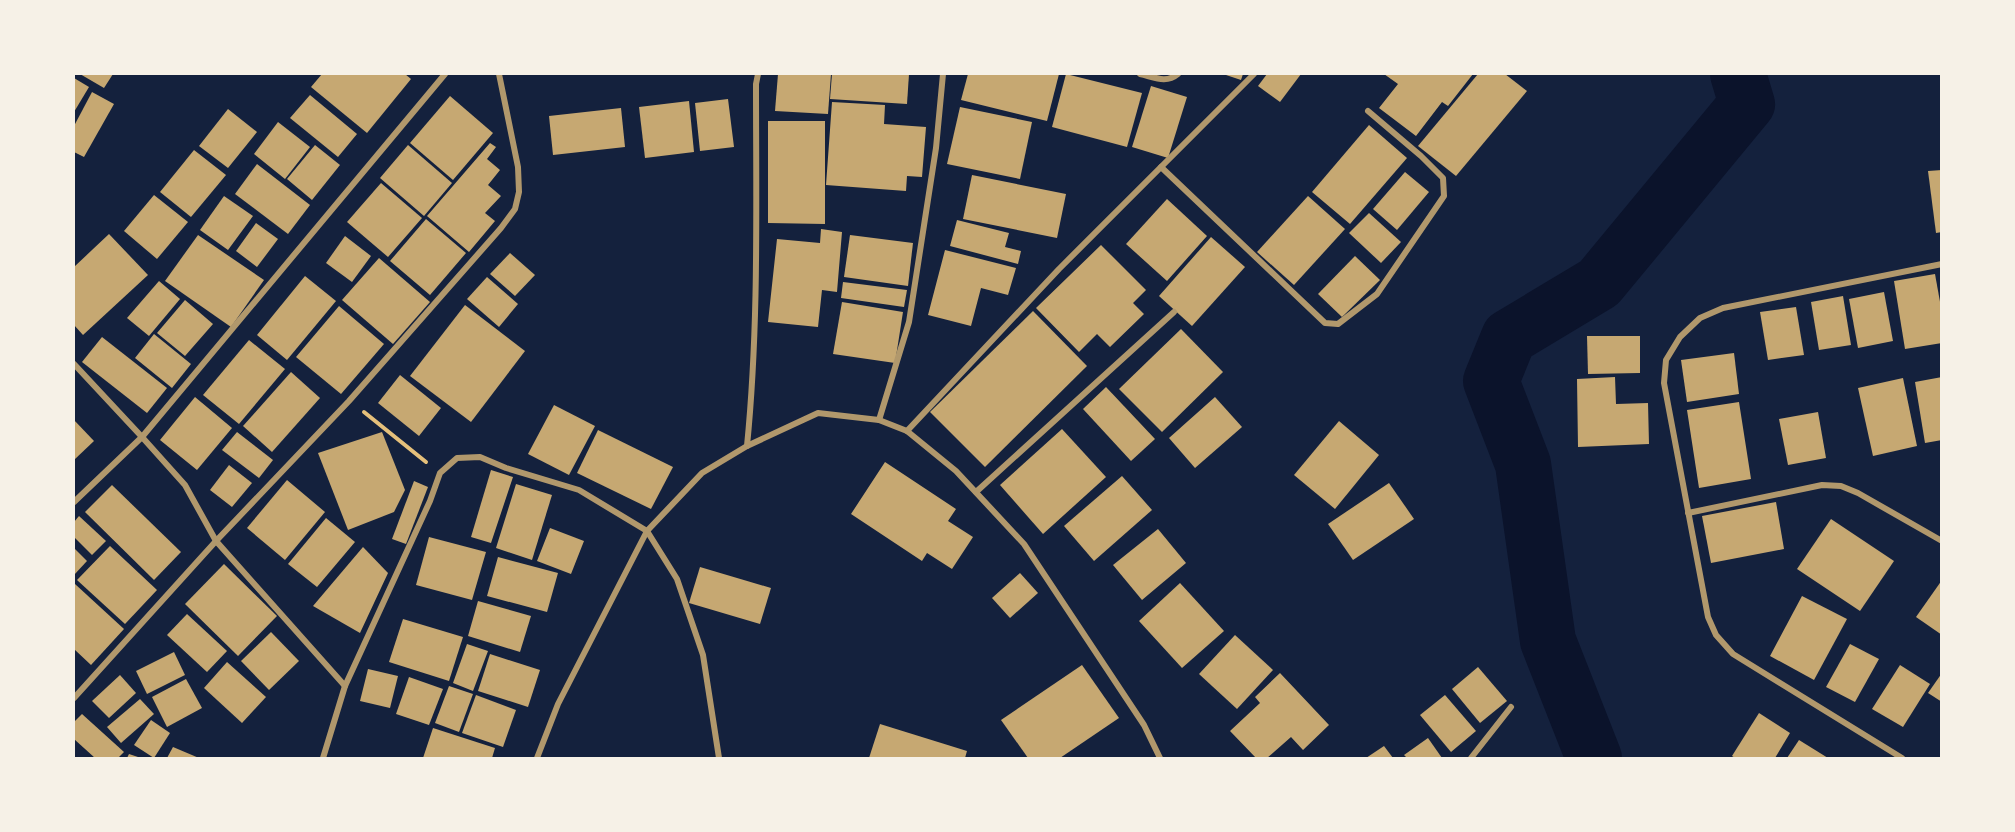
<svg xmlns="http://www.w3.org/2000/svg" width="2015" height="832" font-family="Raleway,sans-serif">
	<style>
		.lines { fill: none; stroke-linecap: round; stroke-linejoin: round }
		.river { stroke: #0b132b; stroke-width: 56 }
		.building { fill: #c6a872 }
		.path { stroke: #e5c07b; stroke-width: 4 }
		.minor { stroke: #b1986c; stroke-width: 6 }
	</style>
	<rect width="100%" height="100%" fill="#14213d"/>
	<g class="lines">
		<polyline class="river" points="1594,758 1548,641 1523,464 1491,381 1509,337 1599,283 1747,104 1738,74"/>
	</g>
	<g class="building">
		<polygon points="80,74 113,74 104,88"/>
		<polygon points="322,74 405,74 411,79 367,133 311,87"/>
		<polygon points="778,74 831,74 828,114 775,111"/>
		<polygon points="832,74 909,74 907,104 830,99"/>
		<polygon points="968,74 1059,74 1047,121 961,100"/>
		<polygon points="1066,74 1142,93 1127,147 1052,127"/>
		<polygon points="1223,74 1243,74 1241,80"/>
		<polygon points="1267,74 1301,74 1280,102 1258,86"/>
		<polygon points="1384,74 1473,74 1448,106 1442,102 1416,136 1379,108 1398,84"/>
		<polygon points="1478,74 1505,74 1527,91 1456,176 1418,146"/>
		<polygon points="74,78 89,87 74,112"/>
		<polygon points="1151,86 1187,97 1168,158 1132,147"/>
		<polygon points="92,92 114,104 84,157 74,152 74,126"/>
		<polygon points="310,95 357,134 338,157 290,118"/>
		<polygon points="450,96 493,133 453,180 410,143"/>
		<polygon points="728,99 734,147 700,151 695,103"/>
		<polygon points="689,101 694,152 645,158 639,107"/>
		<polygon points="832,102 885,105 884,124 926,127 922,177 907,176 906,191 826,185"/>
		<polygon points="960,107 1032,122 1020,179 947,164"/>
		<polygon points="621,108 625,147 553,155 549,116"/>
		<polygon points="228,109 257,132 228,168 199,146"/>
		<polygon points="768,121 825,121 825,224 768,223"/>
		<polygon points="278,122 310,147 285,179 254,154"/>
		<polygon points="1369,125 1407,158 1350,224 1312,192"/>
		<polygon points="490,143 496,147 487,159 500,170 488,185 501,196 485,213 495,221 469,252 427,216"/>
		<polygon points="315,145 340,165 312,200 287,179"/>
		<polygon points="408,145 452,183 424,216 380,178"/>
		<polygon points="194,150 226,175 191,217 160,192"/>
		<polygon points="257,164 310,205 288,234 235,194"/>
		<polygon points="1942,170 1942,232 1936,233 1928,171"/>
		<polygon points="1405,172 1429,192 1397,230 1373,209"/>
		<polygon points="972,175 1066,194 1057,238 963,219"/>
		<polygon points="381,183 422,218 388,257 347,222"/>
		<polygon points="154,195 188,222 157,259 124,231"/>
		<polygon points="224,196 253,216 228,250 200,230"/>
		<polygon points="1308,196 1345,229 1294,285 1257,252"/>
		<polygon points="1167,199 1207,236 1167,281 1126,244"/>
		<polygon points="1369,213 1401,242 1381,263 1349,233"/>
		<polygon points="426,219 466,253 430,295 390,261"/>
		<polygon points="957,220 1009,233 1005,247 1021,251 1018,264 950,246"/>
		<polygon points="256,223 278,239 257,267 236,251"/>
		<polygon points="821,229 842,232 837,292 822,290 818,327 768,322 777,239 820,243"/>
		<polygon points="109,234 148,275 83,335 74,325 74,267"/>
		<polygon points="198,235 264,280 231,327 165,281"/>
		<polygon points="850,235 913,243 908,286 844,277"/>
		<polygon points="345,236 371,256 352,282 326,263"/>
		<polygon points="1211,237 1245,267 1192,326 1159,296"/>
		<polygon points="1101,245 1146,290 1133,303 1144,314 1110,347 1097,334 1079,352 1036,308"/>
		<polygon points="945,250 1016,268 1008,295 981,288 971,326 928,315"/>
		<polygon points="510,253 535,275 515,296 490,274"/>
		<polygon points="1355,256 1380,280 1342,317 1318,294"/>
		<polygon points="379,258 430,302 393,344 342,300"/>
		<polygon points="1935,274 1942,313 1942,343 1905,349 1894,281"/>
		<polygon points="305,276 336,301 287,360 257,335"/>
		<polygon points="487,277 518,304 499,327 467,299"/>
		<polygon points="159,281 180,299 149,336 127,318"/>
		<polygon points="843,282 907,290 904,307 841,298"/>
		<polygon points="1884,292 1893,341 1858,348 1849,299"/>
		<polygon points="1843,296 1851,345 1819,350 1811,302"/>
		<polygon points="185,300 213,324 185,356 157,333"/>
		<polygon points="842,302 903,312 895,363 833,354"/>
		<polygon points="465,305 525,351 471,422 410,376"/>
		<polygon points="339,306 384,344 341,394 296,357"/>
		<polygon points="1796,307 1804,355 1768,360 1760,312"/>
		<polygon points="1033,311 1087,366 985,467 930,412"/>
		<polygon points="1181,329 1223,372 1162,432 1119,389"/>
		<polygon points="154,334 191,364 172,388 135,358"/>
		<polygon points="1587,336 1640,336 1640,373 1588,374"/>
		<polygon points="102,337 167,388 147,413 82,362"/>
		<polygon points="249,340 285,369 239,424 203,395"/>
		<polygon points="1734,353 1739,394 1687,402 1681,360"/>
		<polygon points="291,372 320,398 272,452 243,426"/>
		<polygon points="400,375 441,408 419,436 378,403"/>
		<polygon points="1615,377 1616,404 1648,403 1649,444 1578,447 1577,379"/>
		<polygon points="1942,377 1942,440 1925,443 1915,382"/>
		<polygon points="1903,378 1917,446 1873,456 1858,388"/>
		<polygon points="1106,387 1155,439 1131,461 1083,409"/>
		<polygon points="195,397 232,428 197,470 160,440"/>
		<polygon points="1215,397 1242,427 1195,468 1169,438"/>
		<polygon points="1739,402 1751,479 1699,488 1687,410"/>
		<polygon points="554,405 595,426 569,475 528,454"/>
		<polygon points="1818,412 1826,458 1788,465 1779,419"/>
		<polygon points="74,420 94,441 74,460"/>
		<polygon points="1339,421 1379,455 1335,509 1294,475"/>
		<polygon points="1062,429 1106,477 1043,534 1000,485"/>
		<polygon points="598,430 673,467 651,509 577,473"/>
		<polygon points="237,432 273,460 259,478 222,450"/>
		<polygon points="382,432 405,490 394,512 348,530 318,453"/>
		<polygon points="885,462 956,509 948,521 973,537 952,569 927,553 922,561 851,514"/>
		<polygon points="229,465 252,483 232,507 210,490"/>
		<polygon points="491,470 513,477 491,543 471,537"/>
		<polygon points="1122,476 1152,510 1094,561 1064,526"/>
		<polygon points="287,480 325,512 285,560 247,528"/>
		<polygon points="414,481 428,487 406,544 392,539"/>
		<polygon points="1389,483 1414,519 1353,560 1328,524"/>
		<polygon points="516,484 552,495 532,560 496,548"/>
		<polygon points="112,485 181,552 154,580 85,512"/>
		<polygon points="1776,502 1784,549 1711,563 1702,516"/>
		<polygon points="79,516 106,541 92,555 74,537 74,522"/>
		<polygon points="326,518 355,542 317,587 288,564"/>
		<polygon points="1831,519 1894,561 1860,611 1797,569"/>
		<polygon points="550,528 584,541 571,574 537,561"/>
		<polygon points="1158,529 1186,563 1142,600 1113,565"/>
		<polygon points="429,537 486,552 472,600 416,585"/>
		<polygon points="110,546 157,590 125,624 77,580"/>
		<polygon points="363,547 388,573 360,633 313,606"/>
		<polygon points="74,548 87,561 74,575"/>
		<polygon points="498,557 558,573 547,612 487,596"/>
		<polygon points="224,564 277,616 238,656 185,604"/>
		<polygon points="700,567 771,588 760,624 689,603"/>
		<polygon points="1020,573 1038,593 1010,618 992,598"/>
		<polygon points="1942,580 1942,635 1916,617"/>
		<polygon points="1180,583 1224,631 1182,668 1139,621"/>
		<polygon points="75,584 124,629 91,665 74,649 74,586"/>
		<polygon points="1802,596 1847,619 1814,680 1770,656"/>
		<polygon points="478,601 531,616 520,652 468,636"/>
		<polygon points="187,614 227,651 207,672 167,635"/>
		<polygon points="403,619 463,637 449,681 389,662"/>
		<polygon points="271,632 299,661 269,690 241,661"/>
		<polygon points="1235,635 1273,670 1237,709 1199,674"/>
		<polygon points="467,644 488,651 473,691 453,683"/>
		<polygon points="1850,644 1879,659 1855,702 1826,687"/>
		<polygon points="174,652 185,675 147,694 136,671"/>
		<polygon points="490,654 540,670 528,707 478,691"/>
		<polygon points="227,662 266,697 242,723 204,688"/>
		<polygon points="1082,665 1119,718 1060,758 1028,758 1001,720"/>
		<polygon points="1900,665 1930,684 1903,727 1872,709"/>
		<polygon points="1478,667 1507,701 1480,723 1452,689"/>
		<polygon points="368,669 398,676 390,708 360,701"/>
		<polygon points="1280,673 1329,725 1303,750 1291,737 1267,758 1256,758 1230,731 1260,703 1255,697"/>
		<polygon points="1942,673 1942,702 1928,693"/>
		<polygon points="120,675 136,693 109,718 92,701"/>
		<polygon points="409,677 443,689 429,725 396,714"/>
		<polygon points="186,679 202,708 167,727 152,697"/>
		<polygon points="449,686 473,694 459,732 435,723"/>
		<polygon points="476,695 516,710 503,747 462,733"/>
		<polygon points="1445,695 1476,731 1451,752 1420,715"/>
		<polygon points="140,699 154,714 121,743 107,727"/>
		<polygon points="1759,713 1790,733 1775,758 1735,758 1732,756"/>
		<polygon points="82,714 124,752 118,758 95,758 74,739 74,722"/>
		<polygon points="151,720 170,733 154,758 134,745"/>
		<polygon points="880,724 967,751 965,758 869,758"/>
		<polygon points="433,728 495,748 492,758 423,758"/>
		<polygon points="1428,738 1442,758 1407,758 1404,755"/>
		<polygon points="1799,740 1828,758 1787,758"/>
		<polygon points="1384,746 1393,758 1366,758"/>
		<polygon points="173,747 199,758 167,758"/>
		<polygon points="129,754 141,758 127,758"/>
	</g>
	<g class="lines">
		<polyline class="path" points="364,412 426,462"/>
		<g class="minor">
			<path d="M1140,74C1154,77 1166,84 1178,74"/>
			<polyline points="1161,167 1325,323 1338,324 1377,294 1444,196 1443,178 1421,156 1368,111"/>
			<polyline points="74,364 142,437 185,485 216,541 345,686"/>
			<polyline points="879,420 909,322 936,148 943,74"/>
			<polyline points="907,431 1059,269 1254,74"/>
			<path d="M747,446C759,325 756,205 756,84L758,74"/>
			<polyline points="976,492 1174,312"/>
			<polyline points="74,502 142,437 445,74"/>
			<polyline points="1688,513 1822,485 1841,486 1858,493 1942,541"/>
			<polyline points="74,698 216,541 349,401 501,228 515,209 519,192 518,167 499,74"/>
			<polyline points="323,758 345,686 430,501 440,473 457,458 480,457 506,468 579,490 647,531 677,579 703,655 719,758"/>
			<polyline points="537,758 558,704 647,531 702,473 747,446 818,413 879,420 907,431 956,471 1024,544 1144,725 1160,758"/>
			<polyline points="1471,758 1511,707"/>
			<polyline points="1902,758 1733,654 1716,635 1708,617 1664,383 1666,360 1680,337 1700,318 1723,308 1942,264"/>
		</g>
	</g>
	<rect width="2015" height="832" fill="none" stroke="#f6f1e7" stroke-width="150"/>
</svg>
